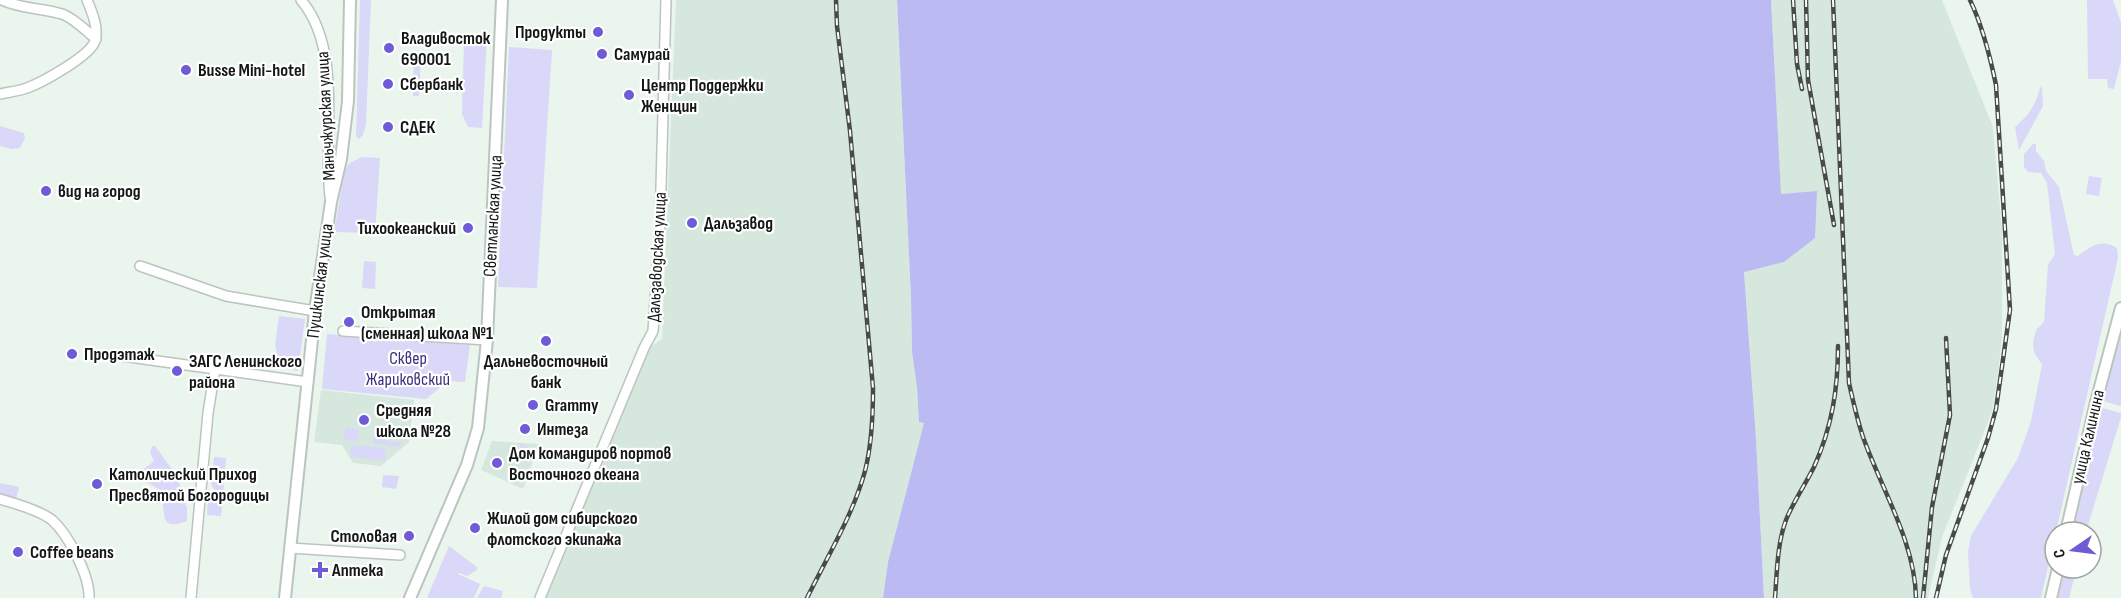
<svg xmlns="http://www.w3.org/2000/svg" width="2121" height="598" font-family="'Sofia Sans Condensed',sans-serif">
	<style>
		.built { fill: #d6e8dd }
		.green { fill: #d9d8f8 }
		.water { fill: #bcbaf3 }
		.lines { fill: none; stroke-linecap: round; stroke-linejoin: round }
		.minor-casing { stroke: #bbc5bf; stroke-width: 12 }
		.major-casing { stroke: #bbc5bf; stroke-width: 14 }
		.minor { stroke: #fff; stroke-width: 9 }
		.major { stroke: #fff; stroke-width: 10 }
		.rail-casing { stroke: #474c49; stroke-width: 4.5 }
		.rail { stroke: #fff; stroke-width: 2; stroke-dasharray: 7; stroke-linecap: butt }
		.poi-dot { fill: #6e5bd5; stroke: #fff; stroke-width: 2 }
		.labels { text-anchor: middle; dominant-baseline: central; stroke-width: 4.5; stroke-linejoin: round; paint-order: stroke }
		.poi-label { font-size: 18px; font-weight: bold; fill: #141715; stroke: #fff; text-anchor: start }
		.street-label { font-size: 18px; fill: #141715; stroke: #fff }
		.park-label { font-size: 18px; fill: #3d2f7f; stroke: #fff }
	</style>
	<rect width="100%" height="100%" fill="#eaf5ee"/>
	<g class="built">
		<polygon points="676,0 897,0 911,298 912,352 917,387 919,421 924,423 888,562 883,598 546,598 578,523 642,353 662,339"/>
		<polygon points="1771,0 1942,0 1993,127 2002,230 2002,338 1998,374 1992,412 1942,537 1928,598 1764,598 1756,439 1744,271 1784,262"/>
		<polygon points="321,390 414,400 409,442 381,466 353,463 342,445 314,442"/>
		<polygon points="492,441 539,444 523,489 481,470"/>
	</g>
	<g class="green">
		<polygon points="360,0 371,0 366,124 363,135 359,139 356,136"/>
		<polygon points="2087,0 2113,0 2121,23 2121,61 2114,89 2108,88 2107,79 2088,79"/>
		<polygon points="472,36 487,36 482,128 468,127 462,114 464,44"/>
		<polygon points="509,47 552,50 537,288 498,287"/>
		<polygon points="414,54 421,54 419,96 413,96"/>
		<path d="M2042,86L2043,106L2019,150L2015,127C2029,115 2035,106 2040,88Z"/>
		<polygon points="0,126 24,133 25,138 20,148 12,149 0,146"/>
		<path d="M2033,144H2036V151L2044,161L2046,171L2059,187L2074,255L2078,256C2091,247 2100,238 2117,248L2118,258L2041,598H1973L1970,589L1968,552L1971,536L2018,458L2031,421L2042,365L2034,352L2033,342L2036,330L2044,322L2048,265L2055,254L2047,183L2041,173L2028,172L2024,167V154Z"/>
		<polygon points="362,157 380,158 375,233 334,232 345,169 350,163"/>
		<polygon points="2089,176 2102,178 2099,196 2086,194"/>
		<polygon points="364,261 376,262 375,289 362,288"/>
		<polygon points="279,316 305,319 298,371 280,367 275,345"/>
		<polygon points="2121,328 2121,406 2103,401"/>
		<polygon points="327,334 470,345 465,382 448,381 426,399 322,389"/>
		<polygon points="2102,408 2121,413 2121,417 2086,532 2073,532"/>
		<polygon points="345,427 359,429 358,441 344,440"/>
		<polygon points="374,430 388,432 387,441 401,442 400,447 373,444"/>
		<polygon points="521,444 531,448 526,463 516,459"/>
		<polygon points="351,445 386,448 385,461 350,457"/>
		<path d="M152,446H155L179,479L181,494L187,508V521C154,534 169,506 159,489L135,476L154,461L150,452Z"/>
		<polygon points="214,457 226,458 221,516 207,515 208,497 215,491 211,484"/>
		<polygon points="383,475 399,476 396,489 382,487"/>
		<polygon points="0,483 19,487 16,499 0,495"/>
		<polygon points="449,546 477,567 477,570 467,576 460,573 458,574 480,584 474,598 427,598"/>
		<polygon points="2065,568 2077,568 2069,598 2058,598"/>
		<polygon points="484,586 503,591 501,598 477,598"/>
	</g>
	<polygon class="water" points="897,0 1771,0 1781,194 1817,191 1815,238 1784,262 1744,272 1756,439 1764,598 883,598 888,562 924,423 919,422 917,387 912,352 911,298"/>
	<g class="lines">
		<g class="minor-casing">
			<g id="minor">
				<path d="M2,0C21,9 42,8 62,14C74,18 86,31 96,39"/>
				<path d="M301,0C343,49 323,137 330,197"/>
				<path d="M0,94C9,92 19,91 27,88C43,82 90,56 95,41C99,28 92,12 87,0"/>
				<polyline points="140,266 226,296 315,311"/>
				<polyline points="343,331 487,340"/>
				<polyline points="115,355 308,382"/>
				<path d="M0,499C14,503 41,511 52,520C68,534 90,576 89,598"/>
				<polyline points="290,548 400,555"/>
				<polyline points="191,598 208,413 215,369"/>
				<polyline points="540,598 644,348 653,331 660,224 666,0"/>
			</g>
		</g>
		<g class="major-casing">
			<g id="major">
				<polyline points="2066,532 2096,402 2121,308"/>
				<polyline points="285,598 315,311 331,202 341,159 348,101 350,0"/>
				<polyline points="410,598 467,465 478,428 487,340 502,0"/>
				<polyline points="2051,598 2058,568"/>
			</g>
		</g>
		<use href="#minor" class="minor"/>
		<use href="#major" class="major"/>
		<g class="rail-casing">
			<g id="rail">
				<polyline points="1793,0 1797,64 1802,89"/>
				<polyline points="1806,0 1808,80 1834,225"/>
				<path d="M1833,0L1849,383C1853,401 1857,419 1863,437C1881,488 1915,542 1916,598"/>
				<path d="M807,598C827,557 853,515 865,471C872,444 873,416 873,388L850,131L837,26L836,0"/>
				<path d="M1775,598C1777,573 1777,544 1786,520C1793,502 1805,485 1814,467C1832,427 1838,389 1838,346"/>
				<polyline points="1923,598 1932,507 1950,415 1946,338"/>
				<path d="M1936,598L1946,555L1988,438L1996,409L2010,310L1996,85C1990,56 1983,27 1970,0"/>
			</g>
		</g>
		<use href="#rail" class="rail"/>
	</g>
	<g class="poi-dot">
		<circle cx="598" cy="32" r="6"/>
		<circle cx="389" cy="48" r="6"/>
		<circle cx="602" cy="54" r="6"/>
		<circle cx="186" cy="70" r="6"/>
		<circle cx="388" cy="84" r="6"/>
		<circle cx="629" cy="95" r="6"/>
		<circle cx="388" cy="127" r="6"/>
		<circle cx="46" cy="191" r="6"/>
		<circle cx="692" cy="223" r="6"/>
		<circle cx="468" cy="228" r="6"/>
		<circle cx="349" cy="322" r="6"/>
		<circle cx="546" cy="341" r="6"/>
		<circle cx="72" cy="354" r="6"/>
		<circle cx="177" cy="371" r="6"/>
		<circle cx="533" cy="405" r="6"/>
		<circle cx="364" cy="420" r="6"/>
		<circle cx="525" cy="429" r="6"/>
		<circle cx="497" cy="463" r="6"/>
		<circle cx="97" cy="484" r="6"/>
		<circle cx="475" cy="528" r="6"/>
		<circle cx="409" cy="536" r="6"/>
		<circle cx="18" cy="552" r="6"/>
		<path d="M317 561h6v6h6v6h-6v6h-6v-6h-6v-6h6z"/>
	</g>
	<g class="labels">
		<g class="poi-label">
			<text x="586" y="32" text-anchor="end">Продукты</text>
			<text x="401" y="38">Владивосток<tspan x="401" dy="21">690001</tspan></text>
			<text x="614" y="54">Самурай</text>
			<text x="198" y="70">Busse Mini-hotel</text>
			<text x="400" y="84">Сбербанк</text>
			<text x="641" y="85">Центр Поддержки<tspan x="641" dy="21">Женщин</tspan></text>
			<text x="400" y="127">СДЕК</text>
			<text x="58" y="191">вид на город</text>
			<text x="704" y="223">Дальзавод</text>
			<text x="456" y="228" text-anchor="end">Тихоокеанский</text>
			<text x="361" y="312">Открытая<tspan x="361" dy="21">(сменная) школа №1</tspan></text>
			<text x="84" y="354">Продэтаж</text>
			<text x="189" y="361">ЗАГС Ленинского<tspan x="189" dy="21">района</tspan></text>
			<text x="546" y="361" text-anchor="middle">Дальневосточный<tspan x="546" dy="21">банк</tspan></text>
			<text x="545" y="405">Grammy</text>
			<text x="376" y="410">Средняя<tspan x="376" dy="21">школа №28</tspan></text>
			<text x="537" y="429">Интеза</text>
			<text x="509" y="453">Дом командиров портов<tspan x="509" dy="21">Восточного океана</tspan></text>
			<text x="109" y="474">Католический Приход<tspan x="109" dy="21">Пресвятой Богородицы</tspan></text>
			<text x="487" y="518">Жилой дом сибирского<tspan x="487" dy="21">флотского экипажа</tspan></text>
			<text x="397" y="536" text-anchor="end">Столовая</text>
			<text x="30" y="552">Coffee beans</text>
			<text x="332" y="570">Аптека</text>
		</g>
		<g class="street-label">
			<text transform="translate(326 116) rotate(-93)">Маньчжурская улица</text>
			<text transform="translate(493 216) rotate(-87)">Светланская улица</text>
			<text transform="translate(657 257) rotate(-87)">Дальзаводская улица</text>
			<text transform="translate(320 281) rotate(-83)">Пушкинская улица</text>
			<text transform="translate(2088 437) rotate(-77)">улица Калинина</text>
		</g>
		<g class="park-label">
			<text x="408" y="358">Сквер<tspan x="408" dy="21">Жариковский</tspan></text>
		</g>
	</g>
	<g transform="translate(2073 550) rotate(256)"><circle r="28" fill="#ffffff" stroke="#a1a2a1" stroke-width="1.5"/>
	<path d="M0-4.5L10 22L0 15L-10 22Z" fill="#6e5bd5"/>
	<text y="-9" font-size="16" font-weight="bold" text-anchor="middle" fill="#141715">С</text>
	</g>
</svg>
